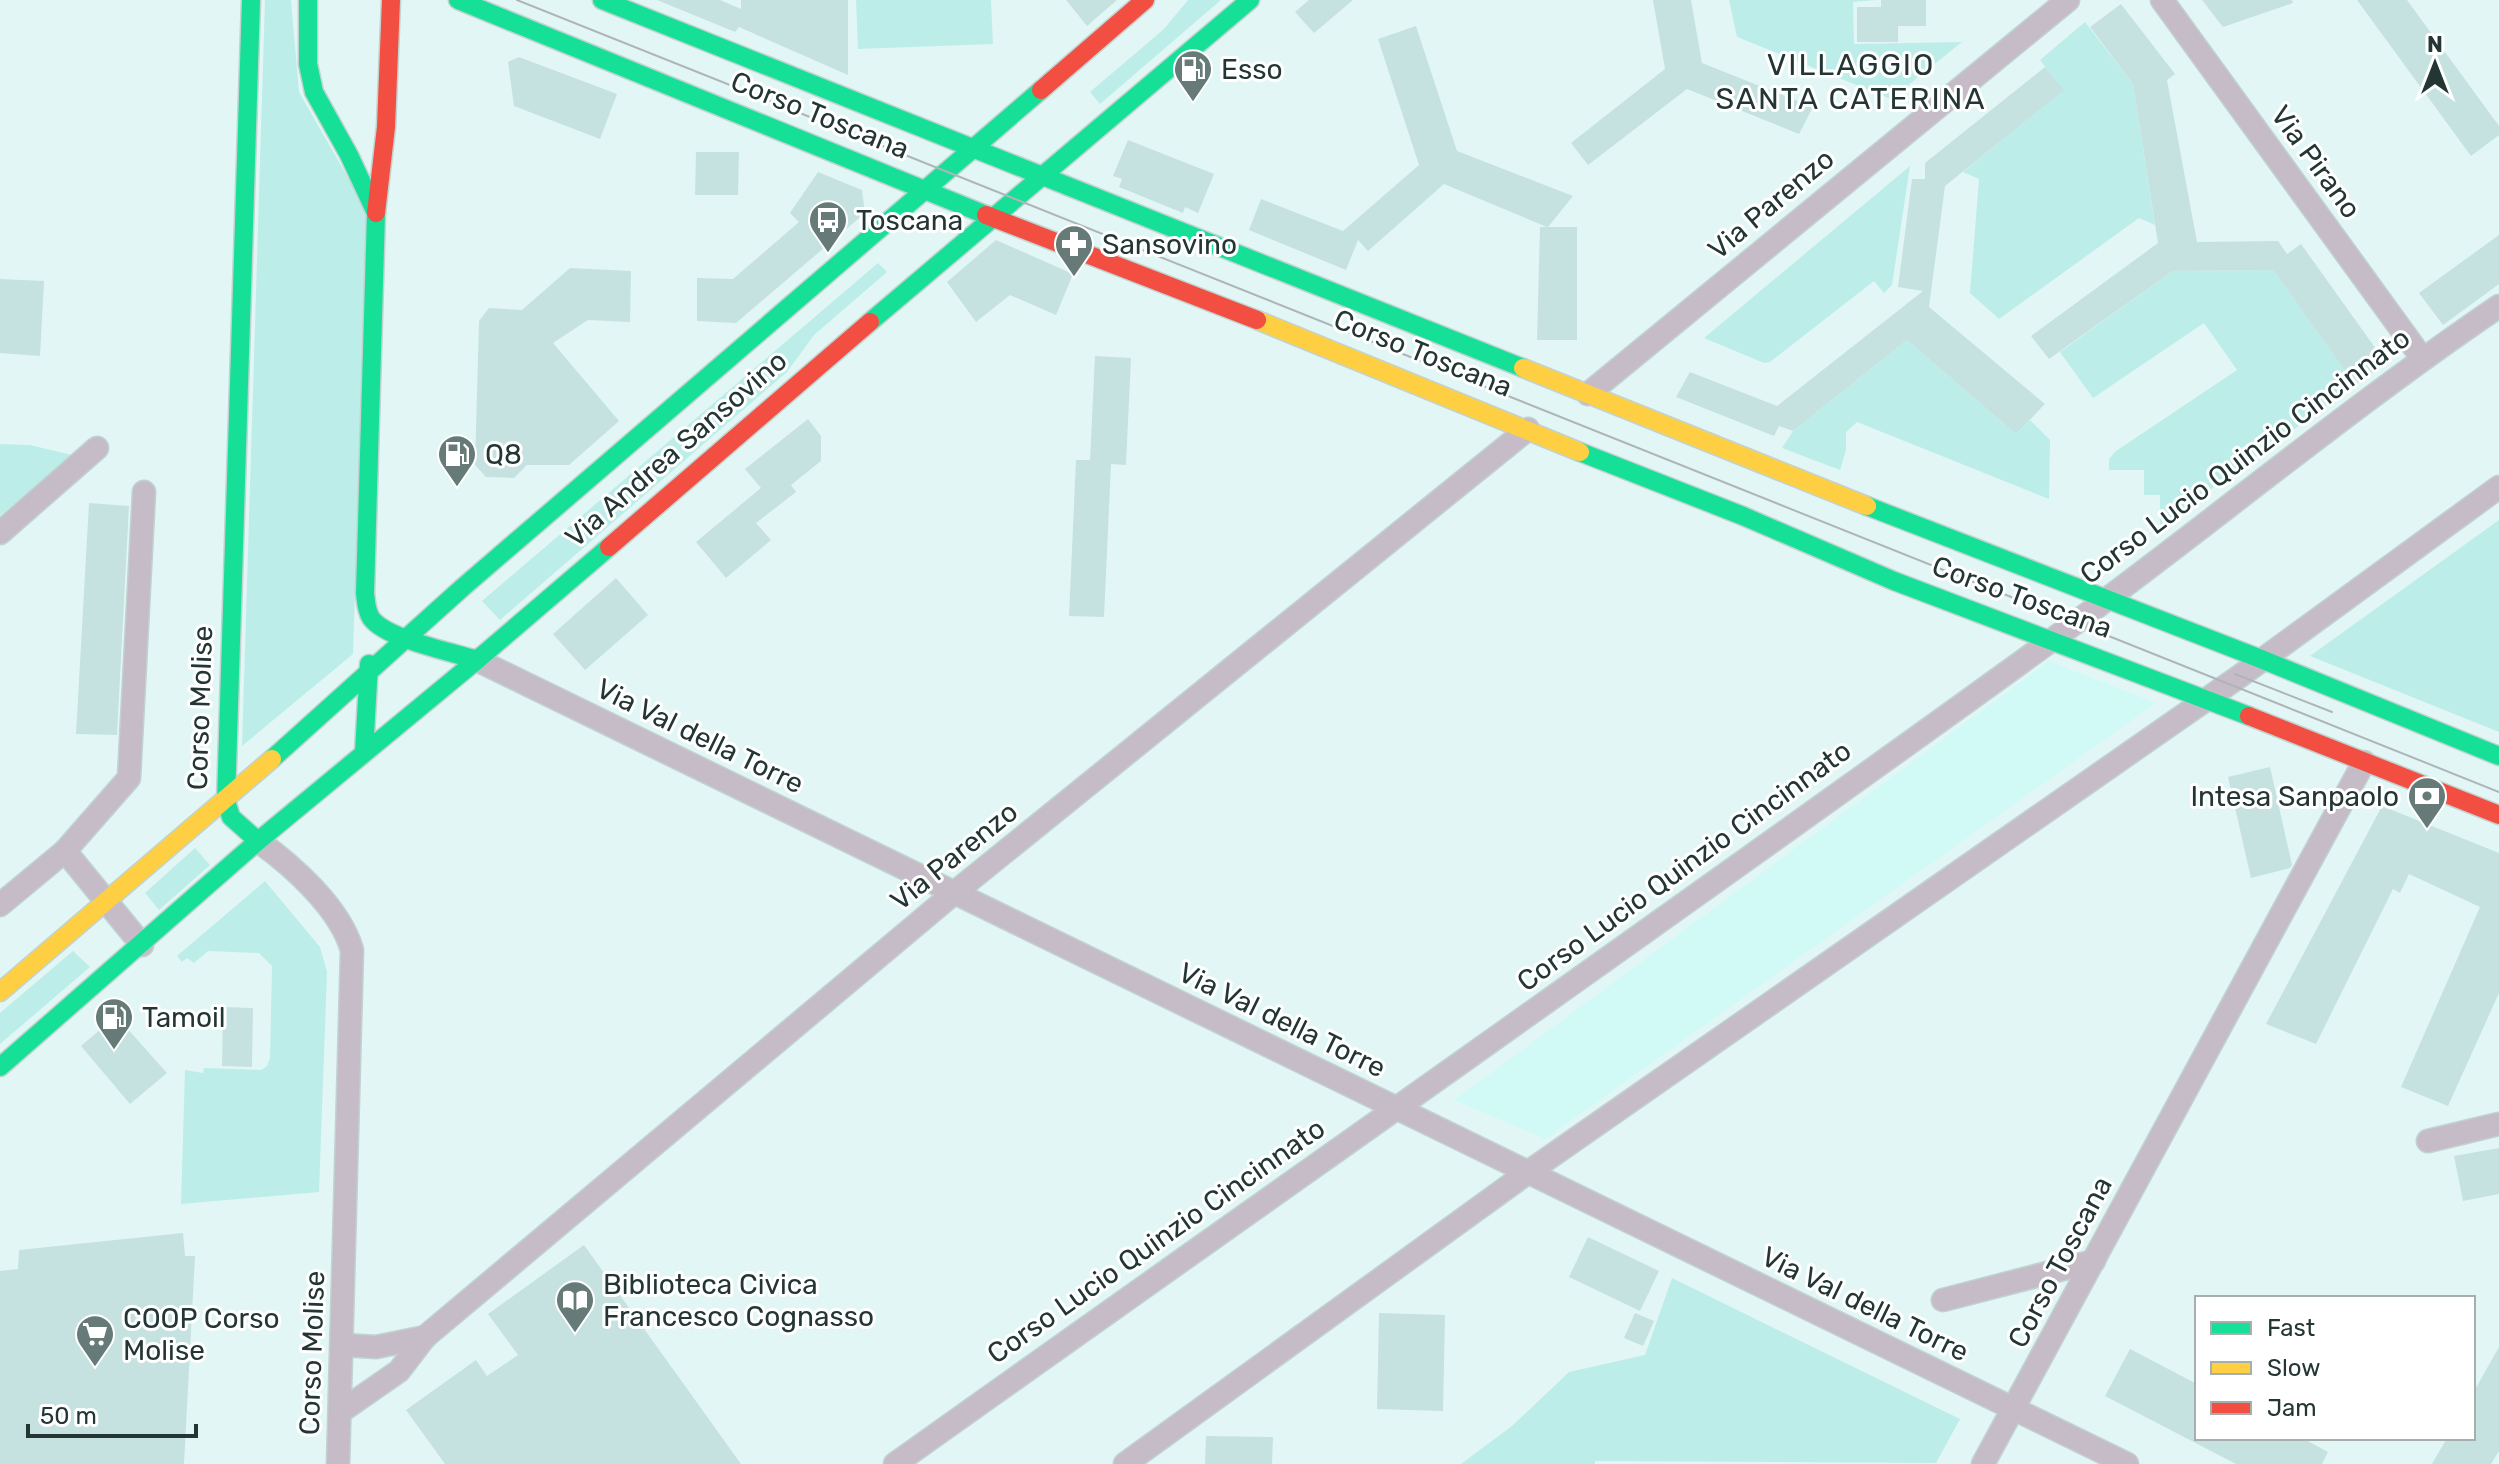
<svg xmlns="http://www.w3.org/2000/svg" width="2499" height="1464" font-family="Rubik,sans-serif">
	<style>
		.built { fill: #d1faf6 }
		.green { fill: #bdede9 }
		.building { fill: #c5e2e0 }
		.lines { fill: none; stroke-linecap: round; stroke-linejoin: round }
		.street-casing { stroke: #c1d3d1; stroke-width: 25 }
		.fast-casing { stroke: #c1d3d1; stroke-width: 21 }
		.slow-casing { stroke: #c1d3d1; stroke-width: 21 }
		.jam-casing { stroke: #c1d3d1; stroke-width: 21 }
		.street { stroke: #c5bcc7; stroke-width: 22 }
		.fast { stroke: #16e098; stroke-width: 18 }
		.slow { stroke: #ffcf43; stroke-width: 18 }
		.jam { stroke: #f24e42; stroke-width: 18 }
		.tram { stroke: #afb4b9; stroke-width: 2 }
		.labels { text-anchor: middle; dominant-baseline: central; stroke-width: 6; stroke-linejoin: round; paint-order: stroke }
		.poi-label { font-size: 28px; fill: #233634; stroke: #fff; text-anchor: start }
		.street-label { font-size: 28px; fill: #233634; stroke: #fff }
		.neighbourhood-label { font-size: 30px; letter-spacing: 2px; fill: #233634; stroke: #fff }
	</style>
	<rect width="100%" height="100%" fill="#e2f7f5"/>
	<polygon class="built" points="2049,661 2156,703 1545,1139 1454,1100"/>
	<g class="green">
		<polygon points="265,0 291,0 299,92 367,211 353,654 242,746"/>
		<polygon points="856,0 991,0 993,44 858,49"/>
		<polygon points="1188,0 1221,0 1100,104 1090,92 1164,29"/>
		<polygon points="1729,0 1877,0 1853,2 1854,44 1962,42 1891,99 1737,37"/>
		<polygon points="2085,22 2133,84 2155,225 2139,218 1999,319 1970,293 1979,179 1963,172 2063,90 2040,60"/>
		<polygon points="1910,166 1892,285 1884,293 1874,281 1770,362 1764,363 1704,338"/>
		<polygon points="878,263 887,272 814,335 787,372 500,620 482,601"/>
		<polygon points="2273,270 2355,385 2160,526 2160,495 2144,495 2144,470 2109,470 2109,459 2116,451 2237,370 2204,323 2093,398 2060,352 2173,271"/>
		<polygon points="1907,340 2016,434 2030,420 2050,440 2049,499 1857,422 1846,432 1846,450 1840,470 1782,448 1793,431"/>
		<polygon points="0,444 30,445 72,455 0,516"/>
		<polygon points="2499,520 2499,732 2310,656"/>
		<polygon points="195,848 210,865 159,910 145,893"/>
		<polygon points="265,881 320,947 327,972 319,1192 181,1204 185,1070 203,1073 204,1068 261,1070 267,1066 270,1058 272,966 259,953 208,951 194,963 187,958 182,962 177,956"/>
		<polygon points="73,951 90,967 0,1044 0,1013"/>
		<polygon points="1672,1278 1960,1419 1936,1463 1595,1461 1595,1464 1461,1464 1512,1426 1569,1372 1645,1355"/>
	</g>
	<g class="building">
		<polygon points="657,0 720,0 741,9 741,0 848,0 848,75 739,27 735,32"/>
		<polygon points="1066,0 1117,0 1087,26"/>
		<polygon points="1309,0 1353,0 1314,33 1295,12"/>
		<polygon points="1653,0 1691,0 1702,63 1813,107 1799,134 1687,89 1588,165 1571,143 1665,69"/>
		<polygon points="1881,0 1926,0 1926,26 1898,26 1898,42 1857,42 1857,7 1881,7"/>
		<polygon points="2202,0 2292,0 2293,3 2223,27"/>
		<polygon points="2357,0 2407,0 2499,126 2499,135 2471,156"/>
		<polygon points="2121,4 2175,74 2167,80 2197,242 2278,241 2287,254 2301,244 2386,363 2355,385 2273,270 2173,271 2049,359 2031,336 2158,243 2133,84 2090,27"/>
		<polygon points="1416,26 1457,151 1573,196 1548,227 1577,227 1577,340 1537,340 1540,227 1547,227 1444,184 1368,251 1358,240 1346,270 1249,230 1261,199 1343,231 1419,165 1378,39"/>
		<polygon points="519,57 617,94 600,139 514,106 508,62"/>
		<polygon points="2045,67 2064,90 1945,186 1929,307 2045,404 2016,434 1907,340 1793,431 1779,426 1774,436 1676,397 1690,372 1777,406 1923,291 1898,287 1912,179 1925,179 1925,163"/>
		<polygon points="1128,140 1214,174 1198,213 1185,207 1183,213 1119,187 1122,179 1113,176"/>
		<polygon points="696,152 739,152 738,195 695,195"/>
		<polygon points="818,172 862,190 865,213 736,323 697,321 697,278 733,279 799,222 790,213"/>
		<polygon points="2499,235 2499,284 2443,325 2419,293"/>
		<polygon points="996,240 1073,274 1056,315 1010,295 976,322 947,282"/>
		<polygon points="570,268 631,271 630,322 588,320 553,343 619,421 569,465 527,465 514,478 486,477 475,465 479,321 489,308 522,310"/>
		<polygon points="0,279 44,281 40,356 0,353"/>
		<polygon points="1095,356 1131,358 1126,465 1111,464 1104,617 1069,616 1076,460 1090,460"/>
		<polygon points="808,419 821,436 821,461 791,485 796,492 756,523 771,540 726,578 696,542 761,488 745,469"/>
		<polygon points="89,503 129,506 117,735 76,734"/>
		<polygon points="616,578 648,615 585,670 553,634"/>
		<polygon points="2270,767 2292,865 2290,868 2251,878 2228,777"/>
		<polygon points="2382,806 2499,853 2499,993 2448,1106 2401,1087 2480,907 2409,874 2400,893 2393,889 2316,1044 2266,1024"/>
		<polygon points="223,1007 253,1008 252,1067 222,1066"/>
		<polygon points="116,1016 167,1073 130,1104 81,1046"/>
		<polygon points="2499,1148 2499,1194 2463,1201 2454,1156"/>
		<polygon points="183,1233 185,1256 195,1256 184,1464 0,1464 0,1271 18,1269 19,1250"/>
		<polygon points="1588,1237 1659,1271 1640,1311 1569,1277"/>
		<polygon points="584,1245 741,1464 445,1464 406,1410 476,1360 487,1376 518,1355 488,1314"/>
		<polygon points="1379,1313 1445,1315 1443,1411 1377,1409"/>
		<polygon points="1635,1313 1654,1321 1643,1346 1624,1338"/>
		<polygon points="2499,1347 2499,1451 2491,1464 2432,1464 2447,1438 2473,1438 2473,1393"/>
		<polygon points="2130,1349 2197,1384 2197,1438 2302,1438 2328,1452 2322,1464 2236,1464 2105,1396"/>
		<polygon points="1206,1436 1273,1437 1272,1464 1205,1464"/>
	</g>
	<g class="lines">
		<g class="street-casing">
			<g id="street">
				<polyline points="2162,0 2422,358"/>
				<polyline points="1588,394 2068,0"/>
				<polyline points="0,533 97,448"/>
				<polyline points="477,660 2127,1464"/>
				<path d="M258,841C293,866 340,908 352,950L338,1464"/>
				<polyline points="65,851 142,945"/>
				<polyline points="0,905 65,851 129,778 144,492"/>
				<polyline points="2428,1141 2499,1124"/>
				<polyline points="1943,1300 2094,1261"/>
				<polyline points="343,1345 376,1347 425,1337"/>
				<polyline points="340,1412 399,1371 425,1337 954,893 1528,429"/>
				<path d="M895,1464C1278,1191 1664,921 2045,645C2198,534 2343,412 2499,306"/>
				<polyline points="1125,1464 1527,1173 2240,676 2499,487"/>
				<polyline points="1983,1464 2364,762"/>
			</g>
		</g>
		<g class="fast-casing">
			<g id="fast">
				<polyline points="251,0 226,801 231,817 258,841"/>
				<path d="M308,0V64L314,92L349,155L376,213L365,593C366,601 366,610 371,618C386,639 452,652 477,660"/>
				<polyline points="458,0 986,215"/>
				<polyline points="602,0 1523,368"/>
				<polyline points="870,322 1250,0"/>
				<polyline points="1580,452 1743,516 1894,581 2249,716"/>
				<polyline points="1867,506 2261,659 2499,756"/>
				<polyline points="364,752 369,664"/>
				<polyline points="272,759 462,588 1041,90"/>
				<polyline points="0,1067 258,841 477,660 609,547"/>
			</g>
		</g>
		<g class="slow-casing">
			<g id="slow">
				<polyline points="1257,320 1580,452"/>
				<polyline points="1523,368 1867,506"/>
				<polyline points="0,992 272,759"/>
			</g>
		</g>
		<g class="jam-casing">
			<g id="jam">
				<polyline points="1041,90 1145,0"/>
				<polyline points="376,213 386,127 391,0"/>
				<polyline points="986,215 1257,320"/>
				<polyline points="609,547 870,322"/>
				<polyline points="2249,716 2499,815"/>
			</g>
		</g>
		<use href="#street" class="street"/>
		<use href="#fast" class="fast"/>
		<use href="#slow" class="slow"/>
		<use href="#jam" class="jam"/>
		<g class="tram">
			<polyline points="517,0 2499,792"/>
			<polyline points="2235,674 2332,712"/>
		</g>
	</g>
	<defs>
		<g id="fuel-pin" transform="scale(2)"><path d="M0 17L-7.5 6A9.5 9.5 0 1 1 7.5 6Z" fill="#667a78" stroke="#fff"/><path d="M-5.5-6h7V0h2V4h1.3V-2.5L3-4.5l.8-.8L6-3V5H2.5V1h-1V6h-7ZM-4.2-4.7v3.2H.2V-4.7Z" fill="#fff"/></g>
		<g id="bus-pin" transform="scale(2)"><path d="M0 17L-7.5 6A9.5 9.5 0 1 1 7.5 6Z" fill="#667a78" stroke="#fff"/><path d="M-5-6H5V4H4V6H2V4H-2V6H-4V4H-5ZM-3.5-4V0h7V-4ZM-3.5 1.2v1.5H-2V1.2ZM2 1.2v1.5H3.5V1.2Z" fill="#fff"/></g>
		<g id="pharmacy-pin" transform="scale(2)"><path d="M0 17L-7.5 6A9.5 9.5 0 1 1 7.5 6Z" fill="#667a78" stroke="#fff"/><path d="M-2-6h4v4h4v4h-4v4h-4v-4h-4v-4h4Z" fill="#fff"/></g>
		<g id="bank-pin" transform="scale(2)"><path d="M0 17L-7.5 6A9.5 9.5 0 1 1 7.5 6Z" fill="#667a78" stroke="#fff"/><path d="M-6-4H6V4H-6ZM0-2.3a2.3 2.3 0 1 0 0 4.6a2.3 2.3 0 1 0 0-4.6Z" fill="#fff"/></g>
		<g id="library-pin" transform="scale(2)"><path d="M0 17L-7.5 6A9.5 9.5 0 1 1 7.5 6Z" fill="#667a78" stroke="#fff"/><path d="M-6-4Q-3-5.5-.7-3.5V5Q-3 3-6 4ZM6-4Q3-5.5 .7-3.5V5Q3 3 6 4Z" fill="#fff"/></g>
		<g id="supermarket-pin" transform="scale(2)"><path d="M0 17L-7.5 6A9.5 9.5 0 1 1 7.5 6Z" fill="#667a78" stroke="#fff"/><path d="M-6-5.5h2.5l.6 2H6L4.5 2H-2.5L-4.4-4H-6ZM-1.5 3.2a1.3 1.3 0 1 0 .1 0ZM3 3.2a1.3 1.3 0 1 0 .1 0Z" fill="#fff"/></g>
	</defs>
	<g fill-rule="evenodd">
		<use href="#fuel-pin" x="1193" y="69"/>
		<use href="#bus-pin" x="828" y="220"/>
		<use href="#pharmacy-pin" x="1074" y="244"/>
		<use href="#fuel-pin" x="457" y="454"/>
		<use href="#bank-pin" x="2427" y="796"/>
		<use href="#fuel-pin" x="114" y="1017"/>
		<use href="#library-pin" x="575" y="1300"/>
		<use href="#supermarket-pin" x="95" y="1334"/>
	</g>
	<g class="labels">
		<g class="poi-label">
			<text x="1221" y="69">Esso</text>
			<text x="856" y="220">Toscana</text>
			<text x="1102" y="244">Sansovino</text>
			<text x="485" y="454">Q8</text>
			<text x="2399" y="796" text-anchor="end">Intesa Sanpaolo</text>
			<text x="142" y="1017">Tamoil</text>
			<text x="603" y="1284">Biblioteca Civica<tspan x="603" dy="32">Francesco Cognasso</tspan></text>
			<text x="123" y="1318">COOP Corso<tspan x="123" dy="32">Molise</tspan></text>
		</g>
		<g class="street-label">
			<text transform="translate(820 115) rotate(22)">Corso Toscana</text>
			<text transform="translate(2316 162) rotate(54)">Via Pirano</text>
			<text transform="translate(1771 204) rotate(-40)">Via Parenzo</text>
			<text transform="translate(1423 353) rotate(22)">Corso Toscana</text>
			<text transform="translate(676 449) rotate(-41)">Via Andrea Sansovino</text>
			<text transform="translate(2245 456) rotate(-37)">Corso Lucio Quinzio Cincinnato</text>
			<text transform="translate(2022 597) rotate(20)">Corso Toscana</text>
			<text transform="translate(200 708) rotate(-88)">Corso Molise</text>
			<text transform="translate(700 736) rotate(26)">Via Val della Torre</text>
			<text transform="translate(954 856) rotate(-39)">Via Parenzo</text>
			<text transform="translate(1684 866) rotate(-36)">Corso Lucio Quinzio Cincinnato</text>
			<text transform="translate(1282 1020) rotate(26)">Via Val della Torre</text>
			<text transform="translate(1156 1241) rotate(-35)">Corso Lucio Quinzio Cincinnato</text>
			<text transform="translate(2060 1262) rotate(-62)">Corso Toscana</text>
			<text transform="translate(1865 1304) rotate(26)">Via Val della Torre</text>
			<text transform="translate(312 1353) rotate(-88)">Corso Molise</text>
		</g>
		<g class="neighbourhood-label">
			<text x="1851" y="65">VILLAGGIO<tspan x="1851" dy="34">SANTA CATERINA</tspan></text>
		</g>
	</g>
	<rect x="2195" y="1296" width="280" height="144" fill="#ffffff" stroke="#a7afae" stroke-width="2"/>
	<rect x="2211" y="1322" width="40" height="12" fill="#16e098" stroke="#a7afae" stroke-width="2"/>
	<text x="2267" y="1336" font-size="24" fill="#233634">Fast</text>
	<rect x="2211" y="1362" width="40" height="12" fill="#ffcf43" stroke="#a7afae" stroke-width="2"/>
	<text x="2267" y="1376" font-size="24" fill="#233634">Slow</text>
	<rect x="2211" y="1402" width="40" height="12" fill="#f24e42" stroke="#a7afae" stroke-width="2"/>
	<text x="2267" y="1416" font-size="24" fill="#233634">Jam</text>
	<g transform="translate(2435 64)" stroke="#ffffff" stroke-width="6" paint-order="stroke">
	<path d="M0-6L14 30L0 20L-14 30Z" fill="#233634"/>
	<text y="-12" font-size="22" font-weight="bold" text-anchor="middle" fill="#233634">N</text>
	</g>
	<path d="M28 1424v12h168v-12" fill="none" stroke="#233634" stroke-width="4"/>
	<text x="40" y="1424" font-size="24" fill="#233634" stroke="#ffffff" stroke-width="6" paint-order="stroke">50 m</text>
</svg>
